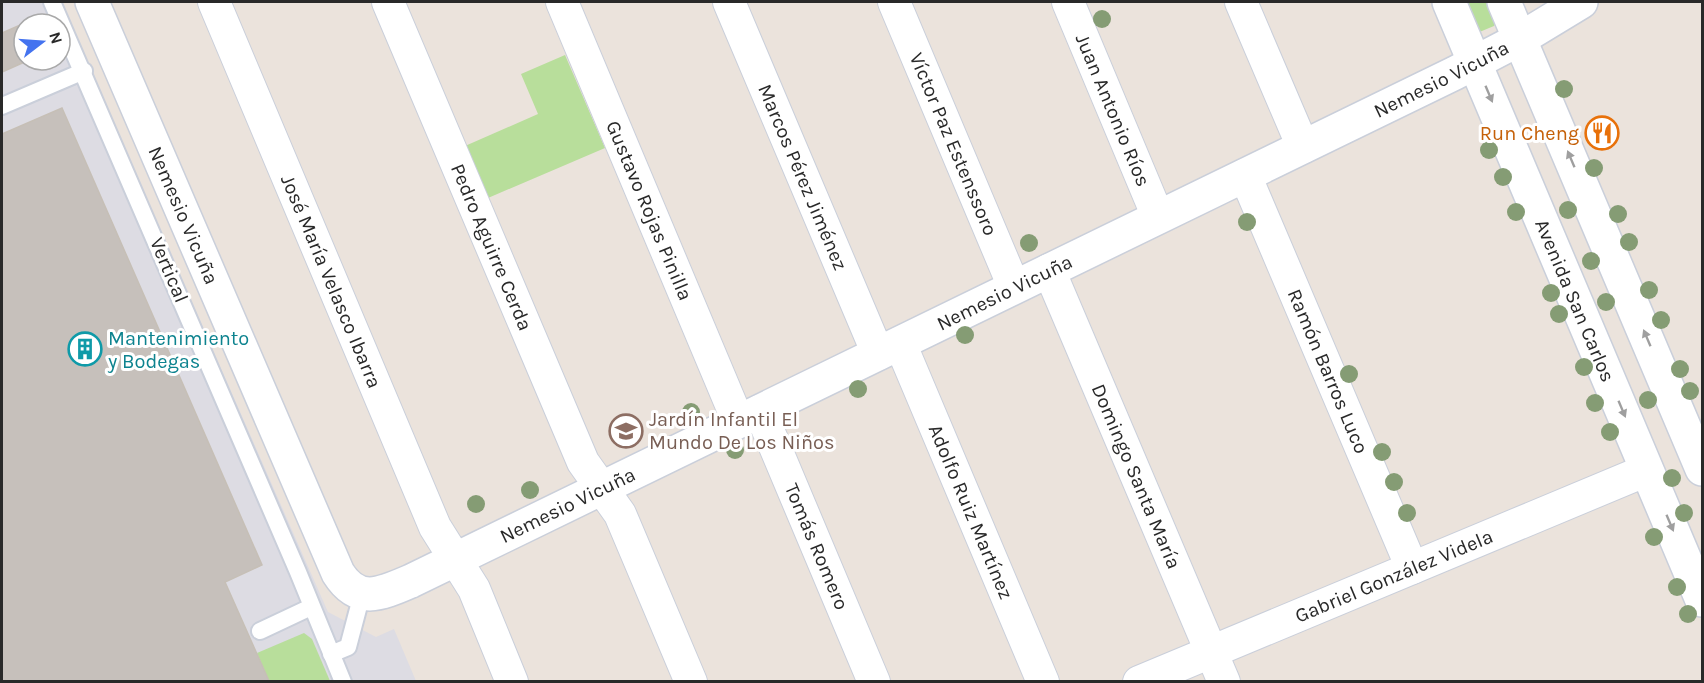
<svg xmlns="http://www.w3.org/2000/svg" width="1704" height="683" font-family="Karla,sans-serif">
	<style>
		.industrial { fill: #dddce3; fill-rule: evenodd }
		.green { fill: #b8de9b }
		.building { fill: #c6c0bb; stroke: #c6bfb6; stroke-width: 1.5 }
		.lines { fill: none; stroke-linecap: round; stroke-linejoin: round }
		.service-casing { stroke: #cacfda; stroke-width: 20 }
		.minor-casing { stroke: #cacfda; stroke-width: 34 }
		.tertiary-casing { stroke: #cacfda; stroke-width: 36 }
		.secondary-casing { stroke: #cacfda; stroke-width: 36 }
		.service { stroke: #fff; stroke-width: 16 }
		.minor { stroke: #fff; stroke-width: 32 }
		.tertiary { stroke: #fff; stroke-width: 33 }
		.secondary { stroke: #fff; stroke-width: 33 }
		.tree { fill: #859c74 }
		.oneway { fill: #9f9f9f }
		.labels { text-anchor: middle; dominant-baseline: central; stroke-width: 6; stroke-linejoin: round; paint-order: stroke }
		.street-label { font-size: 20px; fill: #292929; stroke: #fff }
		.food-label { font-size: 20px; fill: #c56008; stroke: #fff; text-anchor: end }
		.culture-label { font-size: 20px; fill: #0d838f; stroke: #fff; text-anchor: start }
		.education-label { font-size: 20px; fill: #785e54; stroke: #fff; text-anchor: start }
	</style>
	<rect width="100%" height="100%" fill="#ebe3dc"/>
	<path class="industrial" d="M2,2H60L328,612L376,637L394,629L416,681H2ZM24,24H60V60H24Z"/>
	<g class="green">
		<polygon points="1464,2 1491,2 1499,19 1494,26 1477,33"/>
		<polygon points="565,55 605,148 488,198 465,146 538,114 521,74"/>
		<polygon points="304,633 312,639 330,681 269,681 257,653"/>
	</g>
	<g class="building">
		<polygon points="34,19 37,24 24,24 24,60 29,60 2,72 2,33"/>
		<polygon points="62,108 262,565 225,582 269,681 2,681 2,134"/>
	</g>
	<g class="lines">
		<g class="service-casing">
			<g id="service">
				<polyline points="52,2 298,572 343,682"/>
				<polyline points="2,106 84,71"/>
				<polyline points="260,631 311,607"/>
				<polyline points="331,654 348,647 362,594"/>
			</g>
		</g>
		<g class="minor-casing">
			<g id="minor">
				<path id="s1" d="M214,2L435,527L474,589L512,682"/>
				<path id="s2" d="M388,2L583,462L620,514L691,682"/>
				<path id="s3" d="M562,2L738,421"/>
				<path id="s4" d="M729,2L878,354"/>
				<path id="s5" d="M894,2L1014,287"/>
				<path id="s6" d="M1068,2L1158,217"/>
				<polyline points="1241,2 1303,147"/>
				<path id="s7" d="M1245,175L1412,568"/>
				<path id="s8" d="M1049,270L1224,682"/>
				<path id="s9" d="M900,343L1043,682"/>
				<path id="s10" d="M760,411L874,682"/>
				<path id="s11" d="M1139,682L1647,470"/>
			</g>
		</g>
		<g class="tertiary-casing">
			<g id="tertiary">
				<path id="s12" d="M92,2L338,573C358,605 381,594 411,581L1455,73L1520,39L1581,2"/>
			</g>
		</g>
		<g class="secondary-casing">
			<g id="secondary">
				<path id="s13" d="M1449,2L1702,600"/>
				<polyline points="1504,2 1702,469"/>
			</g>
		</g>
		<use href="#service" class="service"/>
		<use href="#minor" class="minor"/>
		<use href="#tertiary" class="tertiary"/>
		<use href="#secondary" class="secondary"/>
	</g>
	<g class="tree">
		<circle cx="1102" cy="19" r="9"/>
		<circle cx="1564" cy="89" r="9"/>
		<circle cx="1489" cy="150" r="9"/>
		<circle cx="1594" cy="168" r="9"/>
		<circle cx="1503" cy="177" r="9"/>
		<circle cx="1568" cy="210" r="9"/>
		<circle cx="1516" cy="212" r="9"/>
		<circle cx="1618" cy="214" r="9"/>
		<circle cx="1247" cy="222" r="9"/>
		<circle cx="1629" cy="242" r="9"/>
		<circle cx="1029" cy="243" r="9"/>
		<circle cx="1591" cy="261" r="9"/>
		<circle cx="1649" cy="290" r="9"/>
		<circle cx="1551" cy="293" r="9"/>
		<circle cx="1606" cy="302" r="9"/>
		<circle cx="1559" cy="314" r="9"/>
		<circle cx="1661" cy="320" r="9"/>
		<circle cx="965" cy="335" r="9"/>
		<circle cx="1584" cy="367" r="9"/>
		<circle cx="1680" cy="369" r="9"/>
		<circle cx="1349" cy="374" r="9"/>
		<circle cx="858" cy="389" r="9"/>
		<circle cx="1690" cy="391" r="9"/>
		<circle cx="1648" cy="400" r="9"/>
		<circle cx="1595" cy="403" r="9"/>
		<circle cx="691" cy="412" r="9"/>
		<circle cx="1610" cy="432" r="9"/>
		<circle cx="735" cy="450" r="9"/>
		<circle cx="1382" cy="452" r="9"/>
		<circle cx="1672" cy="478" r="9"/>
		<circle cx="1394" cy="482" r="9"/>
		<circle cx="530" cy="490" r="9"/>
		<circle cx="476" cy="504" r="9"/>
		<circle cx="1407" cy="513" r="9"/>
		<circle cx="1684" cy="513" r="9"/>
		<circle cx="1654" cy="537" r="9"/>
		<circle cx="1677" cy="587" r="9"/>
		<circle cx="1688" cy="614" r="9"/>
	</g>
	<defs><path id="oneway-solid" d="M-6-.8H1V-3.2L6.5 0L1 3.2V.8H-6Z" transform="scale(1.5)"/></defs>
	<g class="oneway">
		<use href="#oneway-solid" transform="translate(1489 94) rotate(67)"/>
		<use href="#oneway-solid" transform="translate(1571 159) rotate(-113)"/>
		<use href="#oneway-solid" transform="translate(1647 338) rotate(-113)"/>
		<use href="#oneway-solid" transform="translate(1622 409) rotate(67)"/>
		<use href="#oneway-solid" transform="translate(1670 523) rotate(67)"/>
	</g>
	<defs>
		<g id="restaurant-ring" transform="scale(1.725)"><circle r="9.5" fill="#fff" stroke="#e8710a" stroke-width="1.5"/><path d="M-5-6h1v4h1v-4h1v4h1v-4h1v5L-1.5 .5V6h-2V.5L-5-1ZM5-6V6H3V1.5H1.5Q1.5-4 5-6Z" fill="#e8710a"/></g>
		<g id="building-ring" transform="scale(1.725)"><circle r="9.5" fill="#fff" stroke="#0f9aa8" stroke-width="1.5"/><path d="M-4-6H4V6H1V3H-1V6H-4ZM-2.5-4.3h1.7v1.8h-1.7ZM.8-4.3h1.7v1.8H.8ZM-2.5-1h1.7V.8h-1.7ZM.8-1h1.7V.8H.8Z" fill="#0f9aa8"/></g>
		<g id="school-ring" transform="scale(1.725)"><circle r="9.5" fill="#fff" stroke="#8d6e63" stroke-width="1.5"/><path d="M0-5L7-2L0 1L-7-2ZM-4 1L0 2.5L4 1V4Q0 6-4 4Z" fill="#8d6e63"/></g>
	</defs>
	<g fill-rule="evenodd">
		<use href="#restaurant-ring" x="1602" y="133"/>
		<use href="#building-ring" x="85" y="349"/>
		<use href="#school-ring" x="626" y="431"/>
	</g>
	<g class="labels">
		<g class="street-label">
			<text stroke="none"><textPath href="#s12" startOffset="1851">Nemesio Vicuña</textPath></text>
			<text stroke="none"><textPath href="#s6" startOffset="117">Juan Antonio Ríos</textPath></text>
			<text stroke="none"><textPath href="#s5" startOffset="154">Víctor Paz Estenssoro</textPath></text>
			<text stroke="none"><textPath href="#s4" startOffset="190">Marcos Pérez Jiménez</textPath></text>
			<text stroke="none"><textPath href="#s3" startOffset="226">Gustavo Rojas Pinilla</textPath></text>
			<text stroke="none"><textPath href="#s12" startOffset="232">Nemesio Vicuña</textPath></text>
			<text stroke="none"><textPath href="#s2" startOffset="266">Pedro Aguirre Cerda</textPath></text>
			<text transform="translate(169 270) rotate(67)">Vertical</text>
			<text stroke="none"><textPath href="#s1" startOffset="303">José María Velasco Ibarra</textPath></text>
			<text stroke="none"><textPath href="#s12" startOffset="1365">Nemesio Vicuña</textPath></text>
			<text stroke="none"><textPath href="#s13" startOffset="324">Avenida San Carlos</textPath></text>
			<text stroke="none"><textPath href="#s7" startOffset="213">Ramón Barros Luco</textPath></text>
			<text stroke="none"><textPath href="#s8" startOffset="224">Domingo Santa María</textPath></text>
			<text stroke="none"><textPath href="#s12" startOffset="879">Nemesio Vicuña</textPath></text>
			<text stroke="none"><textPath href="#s9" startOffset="183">Adolfo Ruiz Martínez</textPath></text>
			<text stroke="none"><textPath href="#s10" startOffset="147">Tomás Romero</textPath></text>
			<text stroke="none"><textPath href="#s11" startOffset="276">Gabriel González Videla</textPath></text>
		</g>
		<g class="food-label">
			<text x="1579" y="133">Run Cheng</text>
		</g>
		<g class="culture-label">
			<text x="108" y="338">Mantenimiento<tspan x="108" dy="23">y Bodegas</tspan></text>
		</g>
		<g class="education-label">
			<text x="649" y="419">Jardín Infantil El<tspan x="649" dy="23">Mundo De Los Niños</tspan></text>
		</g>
	</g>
	<rect width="1704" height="683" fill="none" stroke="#292929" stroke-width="6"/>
	<g transform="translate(42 42) rotate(73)"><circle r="28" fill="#ffffff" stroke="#a9a9a9" stroke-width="1.5"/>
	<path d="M0-4.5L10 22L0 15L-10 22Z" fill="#4473ef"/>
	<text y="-9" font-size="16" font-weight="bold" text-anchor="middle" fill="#292929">N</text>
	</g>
</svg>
